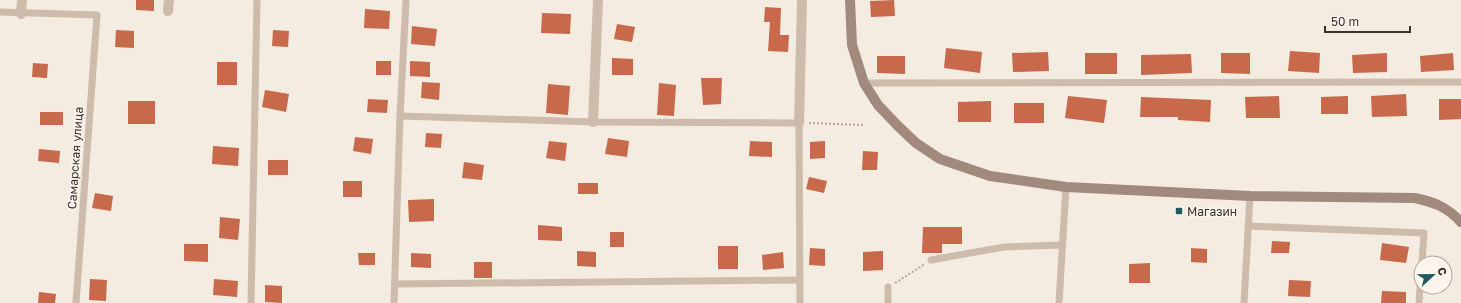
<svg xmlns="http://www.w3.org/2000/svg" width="1461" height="303" font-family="'Golos Text',sans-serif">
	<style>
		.building { fill: #c8694b }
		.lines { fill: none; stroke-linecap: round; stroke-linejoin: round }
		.path { stroke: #b9a596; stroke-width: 2; stroke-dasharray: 2 2; stroke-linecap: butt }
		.lane { stroke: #cdbbac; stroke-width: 7 }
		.street { stroke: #cdbbac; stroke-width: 10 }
		.secondary { stroke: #a18a7d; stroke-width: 10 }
		.poi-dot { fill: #1f5a5e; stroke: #fbf5ee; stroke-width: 1.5 }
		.labels { text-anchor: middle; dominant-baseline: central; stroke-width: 3; stroke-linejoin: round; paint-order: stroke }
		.street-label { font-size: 12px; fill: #3b302b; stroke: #fbf5ee }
		.poi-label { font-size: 12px; fill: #3b302b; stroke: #fbf5ee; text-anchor: start }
	</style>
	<rect width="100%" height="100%" fill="#f4ebe1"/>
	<g class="building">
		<polygon points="136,0 154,0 154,11 136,10"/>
		<polygon points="894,0 895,16 871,17 870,1"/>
		<polygon points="765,7 781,8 780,35 789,35 788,52 768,51 770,22 764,22"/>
		<polygon points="365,9 390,11 389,29 364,28"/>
		<polygon points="542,13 571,14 570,34 541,33"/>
		<polygon points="617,24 635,27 632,42 614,39"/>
		<polygon points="412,26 437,29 435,46 411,44"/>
		<polygon points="116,30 134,31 134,48 115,47"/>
		<polygon points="273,30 289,31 288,47 272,46"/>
		<polygon points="946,48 982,52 980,73 944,68"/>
		<polygon points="1290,51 1320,53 1319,73 1288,71"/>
		<polygon points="1048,52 1049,71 1013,72 1012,53"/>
		<rect x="1085" y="53" width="32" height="21"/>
		<polygon points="1221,53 1250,53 1250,74 1221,73"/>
		<polygon points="1387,53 1387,72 1353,73 1352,55"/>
		<polygon points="1453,53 1454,70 1421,72 1420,56"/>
		<polygon points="1191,54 1192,73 1141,75 1141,55"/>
		<polygon points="877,56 905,56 905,74 877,73"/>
		<polygon points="612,58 633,59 633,75 612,75"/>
		<rect x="376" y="61" width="15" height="14"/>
		<polygon points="410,61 430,62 430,77 410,76"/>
		<rect x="217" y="62" width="20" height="23"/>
		<polygon points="33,63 48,64 47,78 32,77"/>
		<polygon points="701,78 722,78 721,104 703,105"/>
		<polygon points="422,82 440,83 439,100 421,98"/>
		<polygon points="659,83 676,85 674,116 657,115"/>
		<polygon points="548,84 570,86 568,115 546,113"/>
		<polygon points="265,90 289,94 286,112 262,107"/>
		<polygon points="1406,94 1407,116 1372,117 1371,96"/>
		<polygon points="1068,96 1107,100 1104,123 1065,118"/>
		<polygon points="1279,96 1280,118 1246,118 1245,97"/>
		<polygon points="1348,96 1348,114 1321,114 1321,97"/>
		<polygon points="1141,97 1211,100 1210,122 1178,120 1178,117 1140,117"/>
		<polygon points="368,99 388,100 387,113 367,112"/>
		<polygon points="1439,99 1461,99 1461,119 1439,120"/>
		<rect x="128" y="101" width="27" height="23"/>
		<polygon points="991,101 991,122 958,122 958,102"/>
		<rect x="1014" y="103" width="30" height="20"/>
		<rect x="40" y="112" width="23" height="13"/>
		<polygon points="426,133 442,134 441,148 425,147"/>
		<polygon points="355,137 373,139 371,154 353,151"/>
		<polygon points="608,138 629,141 627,157 605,154"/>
		<polygon points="549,141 567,143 565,161 546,158"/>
		<polygon points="750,141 772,142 772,157 749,156"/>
		<polygon points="825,141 825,158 810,159 810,142"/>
		<polygon points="213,146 239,148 238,166 212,164"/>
		<polygon points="39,149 60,151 59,163 38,161"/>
		<polygon points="863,151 878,152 877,170 862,170"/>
		<rect x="268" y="160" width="20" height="15"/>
		<polygon points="464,162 484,165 482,180 462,178"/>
		<polygon points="809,177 827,181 824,193 806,189"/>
		<rect x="343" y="181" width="19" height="16"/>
		<rect x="578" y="183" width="20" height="11"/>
		<polygon points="95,193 113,196 111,211 92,208"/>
		<polygon points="434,199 434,221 409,222 408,200"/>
		<polygon points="220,217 240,219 238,240 219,238"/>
		<polygon points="538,225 562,227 562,241 538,240"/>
		<polygon points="923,227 962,227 962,244 942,244 942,253 922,253"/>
		<rect x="610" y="232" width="14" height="15"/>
		<polygon points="1272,241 1290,242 1289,253 1271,253"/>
		<polygon points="1382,243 1409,247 1406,263 1380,260"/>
		<polygon points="184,244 208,244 208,262 184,261"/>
		<rect x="718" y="246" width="20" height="23"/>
		<polygon points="810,248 825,249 825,266 809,265"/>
		<polygon points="1191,248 1207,249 1207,263 1191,262"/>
		<polygon points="577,251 596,252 596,267 577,266"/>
		<polygon points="883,251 883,270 863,271 863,252"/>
		<polygon points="783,252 784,268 763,270 762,255"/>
		<polygon points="358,253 375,253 375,265 359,265"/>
		<polygon points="411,253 431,254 431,268 411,267"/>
		<rect x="474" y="262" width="18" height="16"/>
		<polygon points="1150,263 1150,283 1129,283 1129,264"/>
		<polygon points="90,279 107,280 106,301 89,300"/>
		<polygon points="214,279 238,281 237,297 213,295"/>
		<polygon points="1289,280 1311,281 1310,297 1288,296"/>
		<polygon points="265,285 282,286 282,303 265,302"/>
		<polygon points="1382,291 1406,292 1406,303 1381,303"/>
		<polygon points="39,292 56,294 55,303 38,303"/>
	</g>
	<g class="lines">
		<g class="path">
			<polyline points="809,123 864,125"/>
			<polyline points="895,283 925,264"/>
		</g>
		<g class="lane">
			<polyline points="0,12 97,15 76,303"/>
			<polyline points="864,83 1461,82"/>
			<polyline points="400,116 593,122 799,123 800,303"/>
			<polyline points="1248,226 1424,233 1422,263"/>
			<polyline points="931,260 1004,247 1062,245"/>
			<polyline points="395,284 800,280"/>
			<polyline points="251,303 257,0"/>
			<polyline points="394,303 400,116 406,0"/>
			<polyline points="888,303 888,287"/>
			<polyline points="1059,303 1066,187"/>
			<polyline points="1244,303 1250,196"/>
			<polyline points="1419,303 1421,273"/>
		</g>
		<g class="street">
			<polyline points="168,11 169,0"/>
			<polyline points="21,14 22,0"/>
			<polyline points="593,122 598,0"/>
			<polyline points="799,123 802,0"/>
		</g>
		<path class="secondary" d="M850,0L852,45L864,83L878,105L898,126L916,143L940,159L990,176L1066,187L1250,196L1415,198C1434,202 1447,207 1461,222"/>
	</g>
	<rect class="poi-dot" x="1175" y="207" width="8" height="8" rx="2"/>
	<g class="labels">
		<g class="street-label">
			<text transform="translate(75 158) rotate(-86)">Самарская улица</text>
		</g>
		<g class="poi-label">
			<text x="1187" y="211">Магазин</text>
		</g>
	</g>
	<g transform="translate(1433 275) rotate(68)"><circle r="19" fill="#fbf5ee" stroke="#aea6a0"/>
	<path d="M0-3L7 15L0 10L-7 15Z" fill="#1f5a5e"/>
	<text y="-6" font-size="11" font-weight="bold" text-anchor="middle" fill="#3b302b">С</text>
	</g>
	<path d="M1325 26v6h85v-6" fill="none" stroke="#3b302b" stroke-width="2"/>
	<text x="1331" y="26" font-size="12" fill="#3b302b" stroke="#fbf5ee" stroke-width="3" paint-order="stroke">50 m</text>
</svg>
